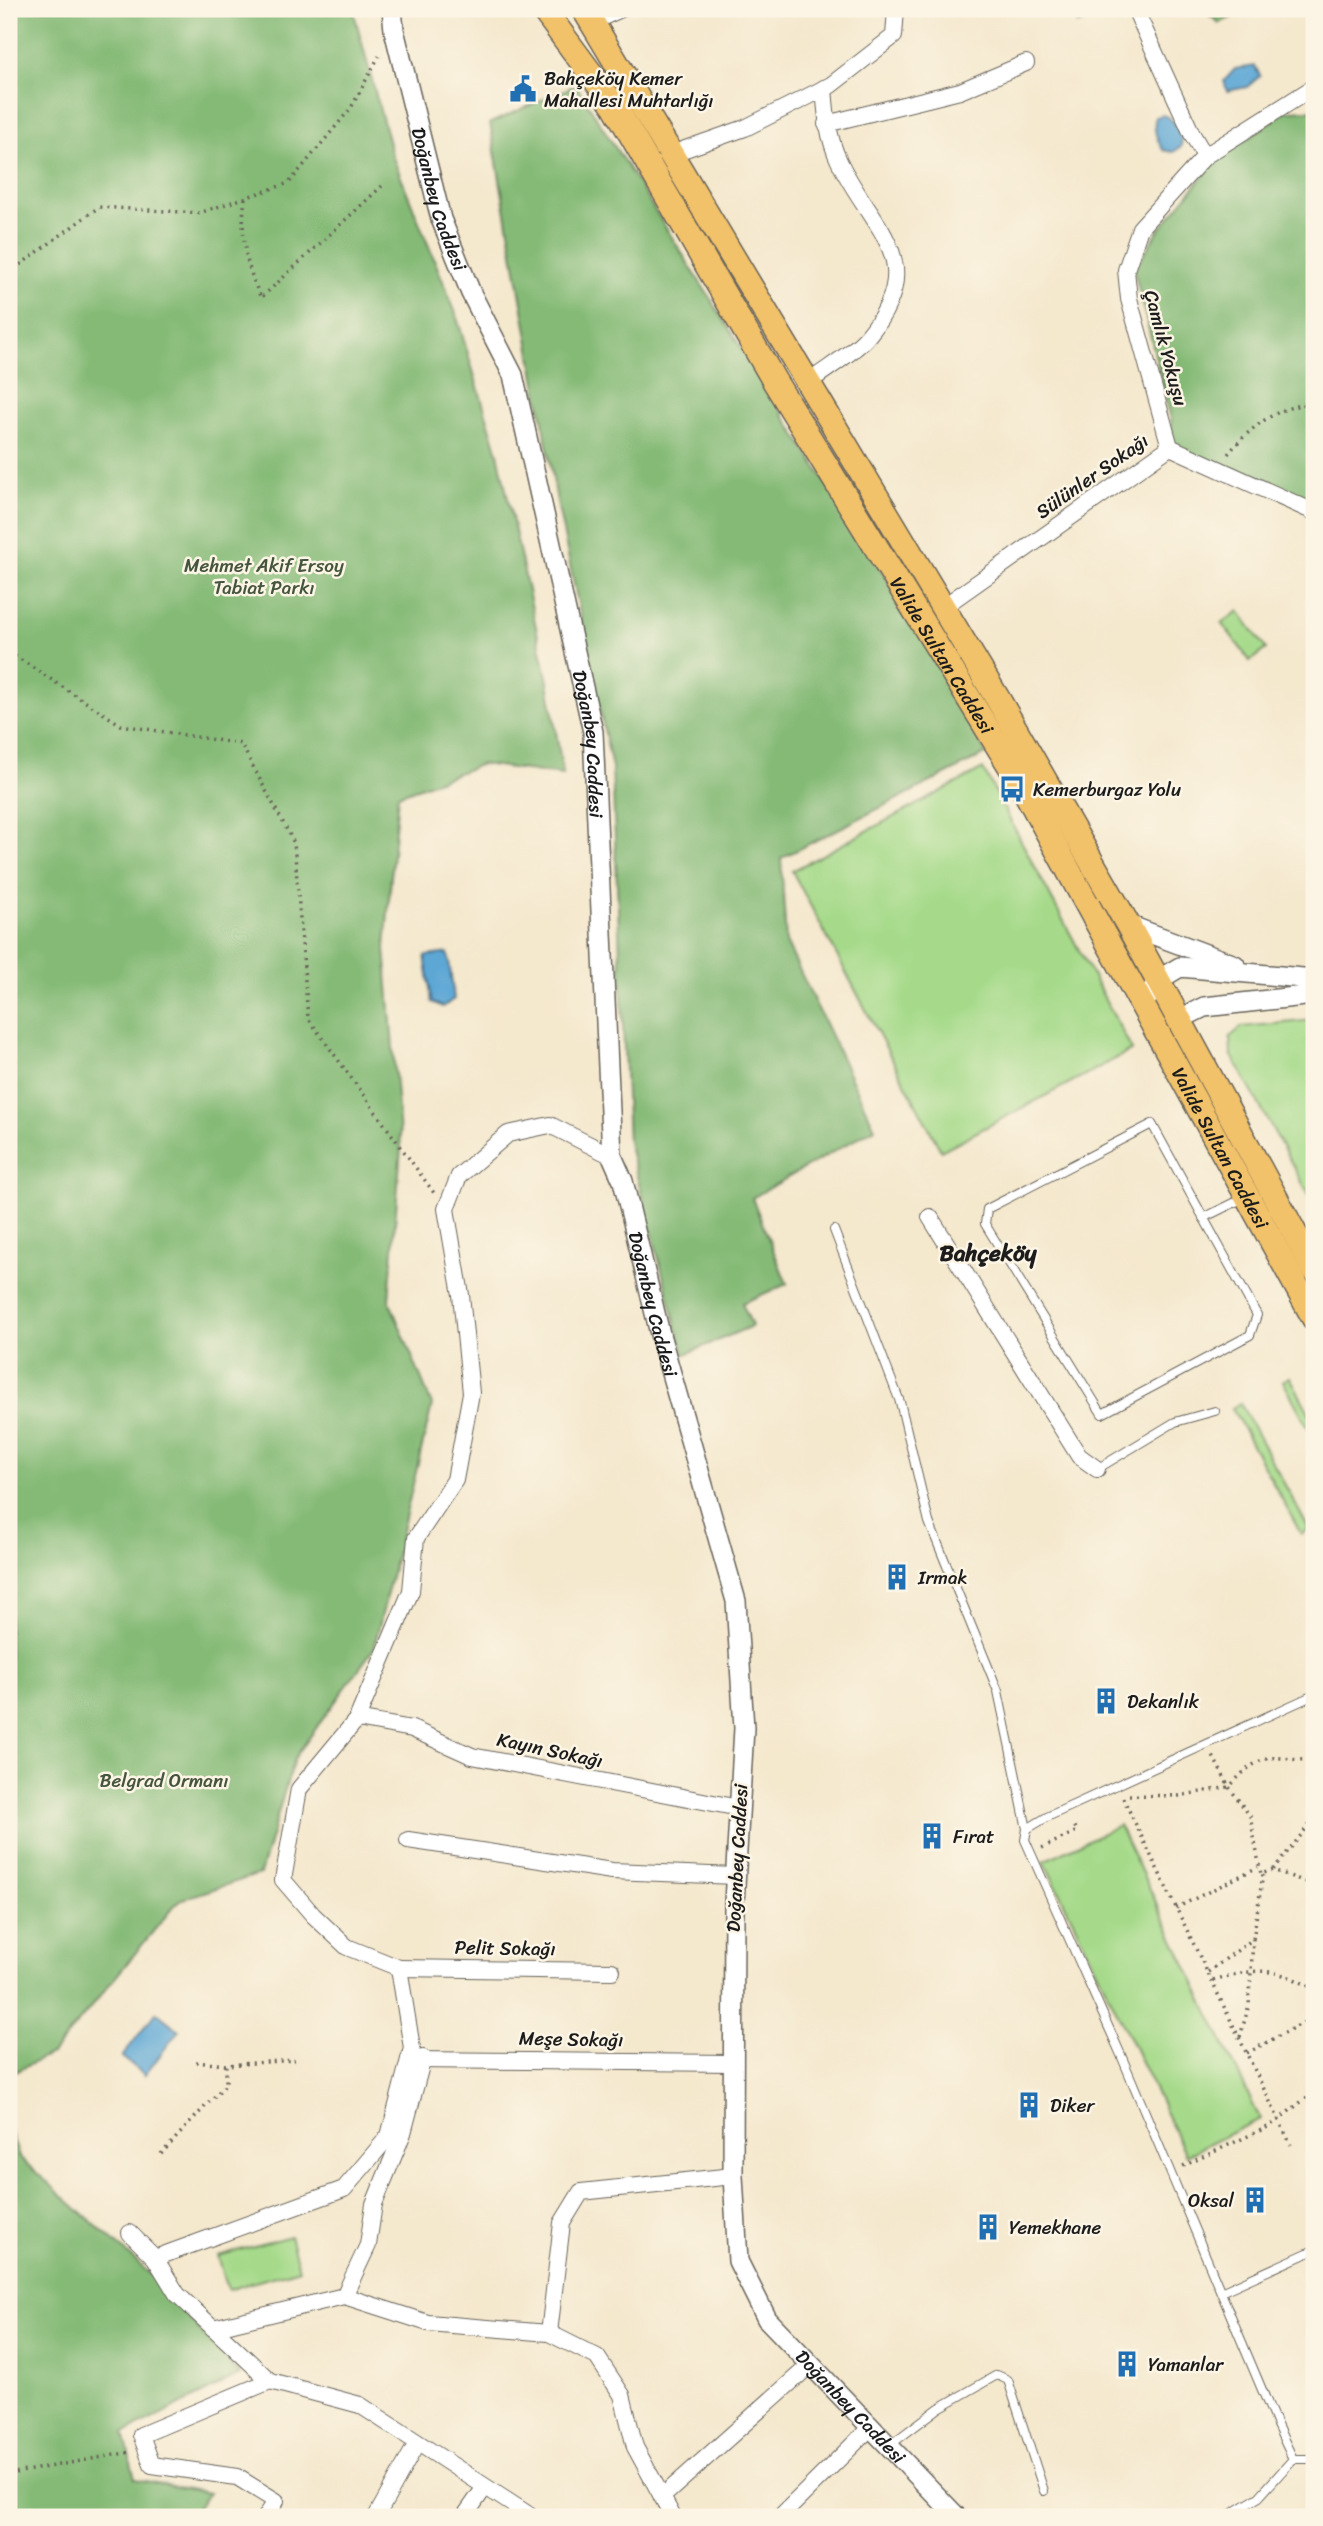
<svg xmlns="http://www.w3.org/2000/svg" width="1323" height="2526" font-family="Sriracha,sans-serif">
	<style>
		.green { fill: #a6da8a; stroke: #617b53; stroke-width: 2 }
		.forest { fill: #84ba76; stroke: #506b49; stroke-width: 2 }
		.water { fill: #5da7d5; stroke: #3c6278; stroke-width: 2 }
		.lines { fill: none; stroke-linecap: round; stroke-linejoin: round }
		.service-casing { stroke: #68635a; stroke-width: 10 }
		.minor-casing { stroke: #68635a; stroke-width: 18 }
		.tertiary-casing { stroke: #68635a; stroke-width: 22 }
		.primary-casing { stroke: #68635a; stroke-width: 27 }
		.path { stroke: #68635a; stroke-width: 3.5; stroke-dasharray: 2 5; stroke-linecap: butt }
		.service { stroke: #fff; stroke-width: 8 }
		.minor { stroke: #fff; stroke-width: 16 }
		.tertiary { stroke: #fff; stroke-width: 19 }
		.primary { stroke: #f2c26a; stroke-width: 24 }
		.labels { text-anchor: middle; dominant-baseline: central; stroke-width: 5; stroke-linejoin: round; paint-order: stroke }
		.poi-label { font-size: 19px; fill: #1c1c1c; stroke: #fcf5e5; text-anchor: start }
		.street-label { font-size: 19px; fill: #1c1c1c; stroke: #fcf5e5 }
		.park-label { font-size: 19px; fill: #45553d; stroke: #fcf5e5 }
		.quarter-label { font-size: 23px; font-weight: bold; fill: #1c1c1c; stroke: #fcf5e5 }
	</style>
	<rect width="100%" height="100%" fill="#fcf5e5"/>
	<filter id="ink" filterUnits="userSpaceOnUse"><feTurbulence type="fractalNoise" baseFrequency=".0143" numOctaves="2"/><feDisplacementMap in="SourceGraphic" scale="14" xChannelSelector="R" yChannelSelector="G"/><feConvolveMatrix kernelMatrix="1 2 1 2 8 2 1 2 1" color-interpolation-filters="sRGB"/></filter>
	<filter id="wash" filterUnits="userSpaceOnUse"><feTurbulence type="fractalNoise" baseFrequency=".00686" numOctaves="4" result="noise"/><feDisplacementMap in="SourceGraphic" scale="28" xChannelSelector="R" yChannelSelector="G"/><feGaussianBlur stdDeviation="1.57" result="paint"/><feColorMatrix in="noise" values="0 0 0 0 0 0 0 0 0 0 0 0 0 0 0 0 0 1.4 0 .05"/><feComposite in="paint" operator="in"/></filter>
	<g filter="url(#wash)">
		<rect width="100%" height="100%" fill="#f4e8cd"/>
		<g class="green">
			<polygon points="1239,611 1266,649 1250,661 1222,623"/>
			<polygon points="983,769 1132,1050 941,1151 792,871"/>
			<polygon points="1314,1020 1314,1204 1231,1054 1230,1037 1242,1027"/>
			<polygon points="1290,1377 1314,1422 1314,1438 1283,1381"/>
			<polygon points="1240,1403 1309,1529 1301,1534 1232,1408"/>
			<polygon points="1119,1825 1260,2119 1186,2155 1044,1861"/>
			<polygon points="290,2236 299,2269 228,2290 218,2256"/>
		</g>
		<g class="forest">
			<polygon points="9,9 353,9 392,155 455,311 498,453 548,682 563,775 482,764 398,795 385,948 401,1147 389,1300 432,1405 374,1648 294,1759 260,1874 179,1900 53,2053 9,2075"/>
			<polygon points="1203,9 1249,9 1219,23"/>
			<polygon points="576,85 917,627 986,754 781,858 786,942 875,1128 752,1198 787,1284 742,1303 752,1326 684,1355 628,1142 612,768 558,507 490,123"/>
			<polygon points="1314,110 1314,512 1170,447 1171,419 1134,270 1158,231 1214,163 1286,111"/>
			<polygon points="9,2128 19,2157 149,2273 240,2375 124,2433 135,2479 209,2493 190,2517 9,2517"/>
		</g>
		<g class="water">
			<polygon points="1080,9 1104,9 1104,16 1078,24 1075,14"/>
			<polygon points="1255,66 1260,76 1247,87 1227,91 1224,81 1235,69"/>
			<path d="M1162,115C1174,117 1184,135 1181,147L1173,152L1163,150C1157,141 1152,127 1156,117Z"/>
			<polygon points="448,953 454,999 443,1007 432,1002 425,956"/>
			<polygon points="156,2012 179,2030 145,2075 122,2057"/>
		</g>
	</g>
	<g filter="url(#ink)">
		<g class="lines">
			<g class="service-casing">
				<g id="service">
					<polygon points="1152,1124 1257,1315 1250,1335 1102,1414 985,1224 987,1209"/>
					<polyline points="1203,1218 1244,1198"/>
					<polyline points="834,1230 900,1402 929,1522 998,1691 1027,1829"/>
					<polyline points="1097,1469 1175,1422 1215,1411"/>
					<polyline points="1314,1695 1047,1817 1027,1829 1025,1840 1121,2055 1276,2423 1293,2459 1314,2459"/>
					<polyline points="1223,2291 1314,2250"/>
					<polyline points="890,2445 939,2408 997,2375 1008,2380 1044,2491"/>
					<polyline points="1226,2517 1259,2497 1293,2459"/>
				</g>
			</g>
			<g class="minor-casing">
				<g id="minor">
					<polyline points="1135,9 1192,134 1205,156 1140,228 1126,270 1129,299 1170,447"/>
					<polyline points="592,22 621,9"/>
					<polyline points="826,124 960,91 1026,63"/>
					<polyline points="671,154 745,128 831,85 894,36 896,9"/>
					<polyline points="1205,156 1314,87"/>
					<path d="M808,383C827,368 852,354 867,337C931,260 871,229 839,161C828,138 826,114 824,88"/>
					<polyline points="943,607 1170,447 1314,512"/>
					<polyline points="930,1217 1079,1456 1097,1469"/>
					<polyline points="357,1719 412,1729 472,1756 739,1808"/>
					<polyline points="408,1840 612,1871 735,1876"/>
					<polyline points="399,1968 612,1971"/>
					<polyline points="409,2060 733,2063"/>
					<polyline points="130,2233 155,2258 177,2294 270,2381 360,2405 532,2517"/>
					<polyline points="155,2258 344,2189 389,2136 412,2048 399,1968 347,1947 313,1915 283,1880 299,1789 357,1719 411,1591 416,1538 455,1480 471,1393 461,1295 446,1209 459,1176 508,1134 550,1125 612,1156"/>
					<polyline points="344,2296 368,2245 374,2204 403,2133 423,2058"/>
					<polyline points="213,2328 344,2296 428,2323 549,2333 597,2357 622,2395 635,2447 673,2517"/>
					<polyline points="549,2333 562,2223 581,2192 733,2176"/>
					<polyline points="662,2497 810,2365"/>
					<polyline points="266,2517 276,2501 237,2477 152,2465 141,2435 270,2381"/>
					<polyline points="376,2517 417,2443"/>
					<polyline points="464,2517 485,2487"/>
					<polyline points="780,2517 870,2428"/>
				</g>
			</g>
			<g class="tertiary-casing">
				<g id="tertiary">
					<path id="s1" d="M392,9L394,30L441,219L471,293L513,375L593,732L612,1156L623,1181L661,1338L736,1601L744,1728L734,1903L733,2176L738,2261L767,2319L957,2517"/>
					<polyline points="1128,925 1235,965"/>
					<polyline points="1143,1005 1158,980 1180,967 1314,979"/>
					<polyline points="1178,1020 1204,1007 1314,995"/>
				</g>
			</g>
			<g class="primary-casing">
				<g id="primary">
					<path id="s2" d="M543,9L614,105L775,382L1020,782L1314,1318"/>
					<polyline points="584,9 999,701 1128,925 1314,1269"/>
				</g>
			</g>
			<g class="path">
				<path d="M245,198C240,235 245,264 261,298L382,186"/>
				<polyline points="9,273 99,207 199,213 289,183 351,108 379,56"/>
				<path d="M1228,454C1251,426 1278,406 1314,403"/>
				<polyline points="9,652 121,725 241,744 294,843 308,1018 434,1193"/>
				<polyline points="1129,1795 1178,1796 1229,1787 1213,1756"/>
				<polyline points="1123,1798 1291,2145"/>
				<polyline points="1314,1819 1273,1870 1314,1885"/>
				<polyline points="1042,1848 1077,1831 1073,1822"/>
				<path d="M1273,1870L1261,1874L1250,1816L1229,1787C1243,1772 1258,1755 1281,1758C1294,1759 1301,1762 1314,1757"/>
				<polyline points="1176,1908 1258,1867"/>
				<polyline points="1208,1972 1253,1939 1263,1874"/>
				<path d="M1213,1980C1258,1968 1272,1966 1314,1989"/>
				<polyline points="1240,2037 1249,2005 1253,1939"/>
				<polyline points="1247,2053 1314,2017"/>
				<polyline points="196,2062 226,2065 295,2060"/>
				<polyline points="161,2154 226,2084 226,2065"/>
				<polyline points="1183,2166 1270,2126 1314,2092"/>
				<polyline points="9,2474 131,2452"/>
			</g>
			<use href="#service" class="service"/>
			<use href="#minor" class="minor"/>
			<use href="#tertiary" class="tertiary"/>
			<use href="#primary" class="primary"/>
		</g>
	</g>
	<defs>
		<g id="civic-bare" transform="scale(2.1)"><path d="M-.6-6.5H3V-4.5H.6V-3L4-1V1h2V6H-6V1h2V-1L-.6-3ZM-1.2 2.5V6h2.4V2.5Z" fill="#1f6fb2" stroke="#fcf5e5" stroke-width="2.5" paint-order="stroke"/></g>
		<g id="bus-bare" transform="scale(2.1)"><path d="M-5-6H5V4H4V6H2V4H-2V6H-4V4H-5ZM-3.5-4V0h7V-4ZM-3.5 1.2v1.5H-2V1.2ZM2 1.2v1.5H3.5V1.2Z" fill="#1f6fb2" stroke="#fcf5e5" stroke-width="2.5" paint-order="stroke"/></g>
		<g id="building-bare" transform="scale(2.1)"><path d="M-4-6H4V6H1V3H-1V6H-4ZM-2.5-4.3h1.7v1.8h-1.7ZM.8-4.3h1.7v1.8H.8ZM-2.5-1h1.7V.8h-1.7ZM.8-1h1.7V.8H.8Z" fill="#1f6fb2" stroke="#fcf5e5" stroke-width="2.5" paint-order="stroke"/></g>
	</defs>
	<g fill-rule="evenodd">
		<use href="#civic-bare" x="523" y="89"/>
		<use href="#bus-bare" x="1012" y="789"/>
		<use href="#building-bare" x="897" y="1577"/>
		<use href="#building-bare" x="1106" y="1701"/>
		<use href="#building-bare" x="932" y="1836"/>
		<use href="#building-bare" x="1029" y="2105"/>
		<use href="#building-bare" x="1255" y="2200"/>
		<use href="#building-bare" x="988" y="2227"/>
		<use href="#building-bare" x="1127" y="2364"/>
	</g>
	<g class="labels">
		<g class="poi-label">
			<text x="544" y="78">Bahçeköy Kemer<tspan x="544" dy="22">Mahallesi Muhtarlığı</tspan></text>
			<text x="1033" y="789">Kemerburgaz Yolu</text>
			<text x="918" y="1577">Irmak</text>
			<text x="1127" y="1701">Dekanlık</text>
			<text x="953" y="1836">Fırat</text>
			<text x="1050" y="2105">Diker</text>
			<text x="1234" y="2200" text-anchor="end">Oksal</text>
			<text x="1009" y="2227">Yemekhane</text>
			<text x="1148" y="2364">Yamanlar</text>
		</g>
		<g class="street-label">
			<text stroke="none"><textPath href="#s1" startOffset="196">Doğanbey Caddesi</textPath></text>
			<text transform="translate(1166 348) rotate(75)">Çamlık Yokuşu</text>
			<text transform="translate(1092 476) rotate(-35)">Sülünler Sokağı</text>
			<text stroke="none"><textPath href="#s2" startOffset="760">Valide Sultan Caddesi</textPath></text>
			<text stroke="none"><textPath href="#s1" startOffset="765">Doğanbey Caddesi</textPath></text>
			<text stroke="none"><textPath href="#s2" startOffset="1326">Valide Sultan Caddesi</textPath></text>
			<text stroke="none"><textPath href="#s1" startOffset="1332">Doğanbey Caddesi</textPath></text>
			<text transform="translate(550 1750) rotate(12)">Kayın Sokağı</text>
			<text transform="translate(737 1858) rotate(-87)">Doğanbey Caddesi</text>
			<text transform="translate(505 1948) rotate(1)">Pelit Sokağı</text>
			<text transform="translate(571 2039) rotate(1)">Meşe Sokağı</text>
			<text stroke="none"><textPath href="#s1" startOffset="2487">Doğanbey Caddesi</textPath></text>
		</g>
		<g class="park-label">
			<text x="264" y="565">Mehmet Akif Ersoy<tspan x="264" dy="22">Tabiat Parkı</tspan></text>
			<text x="164" y="1780">Belgrad Ormanı</text>
		</g>
		<g class="quarter-label">
			<text x="988" y="1253">Bahçeköy</text>
		</g>
	</g>
	<rect width="1323" height="2526" fill="none" stroke="#fcf5e5" stroke-width="35"/>
</svg>
